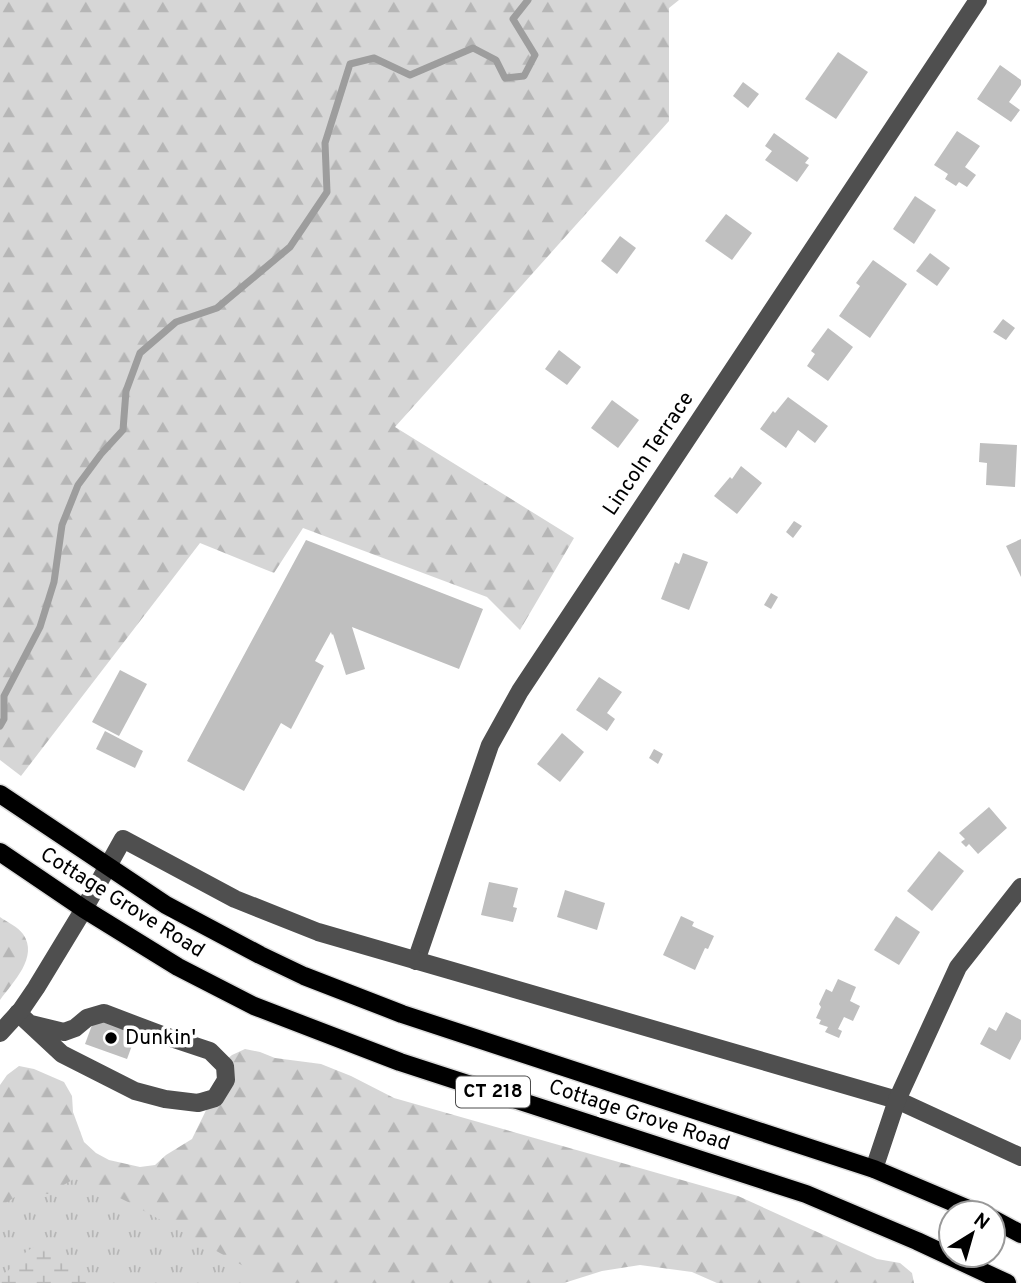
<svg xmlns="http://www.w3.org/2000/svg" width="1021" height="1283" font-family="Overpass,sans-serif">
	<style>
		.grass { fill: url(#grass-tufts) }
		.forest { fill: url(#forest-firs) }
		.wetland { fill: url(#wetland-marsh) }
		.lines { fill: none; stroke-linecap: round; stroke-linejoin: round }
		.stream { stroke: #9d9d9d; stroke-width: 7 }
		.building { fill: #bfbfbf }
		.major-casing { stroke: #dbdbdb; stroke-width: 21 }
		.minor { stroke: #4f4f4f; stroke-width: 18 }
		.major { stroke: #000; stroke-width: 18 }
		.poi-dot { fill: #000; stroke: #fff; stroke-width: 2.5 }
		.labels { text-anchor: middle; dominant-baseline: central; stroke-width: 7; stroke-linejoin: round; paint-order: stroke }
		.shield { fill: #fff; stroke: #4c4c4c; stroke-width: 2 }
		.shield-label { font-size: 19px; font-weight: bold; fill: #000 }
		.street-label { font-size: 21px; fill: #000; stroke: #fff }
		.poi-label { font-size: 21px; fill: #000; stroke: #fff; text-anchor: start }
	</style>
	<defs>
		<pattern id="grass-tufts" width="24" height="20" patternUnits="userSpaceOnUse" patternTransform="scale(1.75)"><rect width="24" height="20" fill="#d6d6d6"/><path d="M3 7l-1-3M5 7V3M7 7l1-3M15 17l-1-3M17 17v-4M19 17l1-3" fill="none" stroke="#b6b6b6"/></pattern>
		<pattern id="forest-firs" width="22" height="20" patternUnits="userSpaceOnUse" patternTransform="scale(1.75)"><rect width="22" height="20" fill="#d6d6d6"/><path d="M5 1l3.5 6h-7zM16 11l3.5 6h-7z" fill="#b6b6b6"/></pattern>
		<pattern id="wetland-marsh" width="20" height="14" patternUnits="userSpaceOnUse" patternTransform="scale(1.75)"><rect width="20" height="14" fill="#d6d6d6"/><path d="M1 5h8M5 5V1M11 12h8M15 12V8" fill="none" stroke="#b6b6b6"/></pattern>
	</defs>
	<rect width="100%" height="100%" fill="#fff"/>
	<polygon class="grass" points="0,1115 290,1283 0,1283"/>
	<g class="forest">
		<polygon points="0,0 679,0 669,8 669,121 395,427 574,538 520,630 487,597 303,528 274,573 200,543 21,776 0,760"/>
		<path d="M0,917C7,922 18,927 23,934C39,957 13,982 0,1000Z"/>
		<polygon points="245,1049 260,1052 275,1058 321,1064 351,1076 394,1098 738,1196 877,1259 900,1263 912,1273 914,1283 717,1283 692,1272 640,1265 602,1271 564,1283 274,1283 128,1202 89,1183 74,1179 48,1194 19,1194 6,1203 0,1212 0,1085 7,1075 19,1066 34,1069 64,1082 72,1096 73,1112 84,1142 96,1153 109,1160 140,1167 155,1165 166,1155 192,1139 214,1094 220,1065 232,1055"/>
	</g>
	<polygon class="wetland" points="49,1246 85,1277 87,1283 0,1283 0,1279 27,1251 34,1247"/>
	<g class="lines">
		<polyline class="stream" points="0,726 4,719 4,696 40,627 54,582 62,525 78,485 101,454 123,430 126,391 140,353 176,322 217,308 290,247 327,192 325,143 350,64 374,58 410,75 473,48 496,60 505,78 524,76 535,55 513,19 528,0"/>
	</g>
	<g class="building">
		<polygon points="838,52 868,72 836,119 805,99"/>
		<polygon points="1000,65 1021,80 1021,85 1009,102 1020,110 1011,122 977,99"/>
		<polygon points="743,82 759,94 748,108 733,96"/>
		<polygon points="957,131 980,146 965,167 976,175 967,187 959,182 956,186 945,179 948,174 934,165"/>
		<polygon points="774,133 809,158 805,163 809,165 797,182 765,160 772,151 765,146"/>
		<polygon points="915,196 936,210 914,244 893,229"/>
		<polygon points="726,214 752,233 732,260 705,241"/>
		<polygon points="620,236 636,248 617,274 601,261"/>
		<polygon points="930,253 950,268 937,286 916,271"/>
		<polygon points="873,260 907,284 870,338 839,316 860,286 856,283"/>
		<polygon points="1003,319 1015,328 1006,340 993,332"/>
		<polygon points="828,328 853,347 828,381 807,366 815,354 811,351"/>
		<polygon points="559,350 581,367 567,385 545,369"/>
		<polygon points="788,397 828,426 815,443 798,430 786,448 760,429 773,411 775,413"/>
		<polygon points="612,400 639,420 618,448 591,428"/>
		<polygon points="980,443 1017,445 1015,487 986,485 987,463 979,462"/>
		<polygon points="741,466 762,483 737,514 714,496 730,477 732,479"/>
		<polygon points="794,521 802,526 793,538 786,532"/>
		<polygon points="1021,539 1021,577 1006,546"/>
		<polygon points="306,540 483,609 459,669 352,627 365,669 346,675 333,634 332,635 331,632 315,661 324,666 291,729 281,723 244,791 187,761"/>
		<polygon points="683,553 708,562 689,610 661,599 675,562 679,564"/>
		<polygon points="771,593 778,597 771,609 764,605"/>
		<polygon points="120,670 147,684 119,736 92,722"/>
		<polygon points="599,677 622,692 607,713 615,719 607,731 576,710"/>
		<polygon points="105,731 143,751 135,768 96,749"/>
		<polygon points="562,733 584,752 560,782 537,764"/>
		<polygon points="654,749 663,754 658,764 649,758"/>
		<polygon points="989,807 1007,828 978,854 969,844 966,847 961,842 965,839 959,833"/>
		<polygon points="939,851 964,871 932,911 907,891"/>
		<polygon points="489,882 518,888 513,907 517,908 513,922 481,915"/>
		<polygon points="565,890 605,903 597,930 557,917"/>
		<polygon points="681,916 694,922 692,926 714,936 708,949 705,948 695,970 663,955"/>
		<polygon points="896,916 920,932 899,965 874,950"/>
		<polygon points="838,979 856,987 850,1001 860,1006 853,1021 844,1017 838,1029 842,1031 839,1038 825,1032 828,1027 819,1024 821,1020 816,1018 821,1007 819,1004 826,989 832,992"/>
		<polygon points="1006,1012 1021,1020 1021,1039 1010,1060 980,1044 989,1027 996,1031"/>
		<polygon points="95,1017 137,1032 127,1059 85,1044"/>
	</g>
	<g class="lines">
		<g class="major-casing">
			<g id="major">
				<polyline points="0,794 166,905 260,955 304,976 402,1014 874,1169 978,1213"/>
				<polyline points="0,852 84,909 178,967 254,1006 400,1062 806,1194 917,1241 1007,1283"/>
				<polyline points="993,1219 1021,1234"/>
			</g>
		</g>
		<g class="minor">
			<polyline points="416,961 490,745 520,691 978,0"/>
			<polyline points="18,1013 62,1054 135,1091 165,1099 198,1103 215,1098 226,1080 225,1066 210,1051 162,1035 104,1013 87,1018 75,1028 64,1032 31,1024"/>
			<polyline points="0,1033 21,1010 36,988 84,909 123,839 235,899 318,932 897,1100 1021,1157"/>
			<polyline points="874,1169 897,1100 958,967 1021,887"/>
		</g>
		<use href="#major" class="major"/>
	</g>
	<circle class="poi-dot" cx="111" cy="1038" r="7"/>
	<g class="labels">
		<rect class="shield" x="456" y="1076.5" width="74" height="31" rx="5"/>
		<g class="shield-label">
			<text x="493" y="1092">CT 218</text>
		</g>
		<g class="street-label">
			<text transform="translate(649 454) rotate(-56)">Lincoln Terrace</text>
			<text transform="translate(122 903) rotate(32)">Cottage Grove Road</text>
			<text transform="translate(639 1116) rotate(18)">Cottage Grove Road</text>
		</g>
		<g class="poi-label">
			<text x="125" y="1038">Dunkin'</text>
		</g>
	</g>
	<g transform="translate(972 1234) rotate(37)"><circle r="33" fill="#ffffff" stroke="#999999" stroke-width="2"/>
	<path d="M0-5L12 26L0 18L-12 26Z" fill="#000000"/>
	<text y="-10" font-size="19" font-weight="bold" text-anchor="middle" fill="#000000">N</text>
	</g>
</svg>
